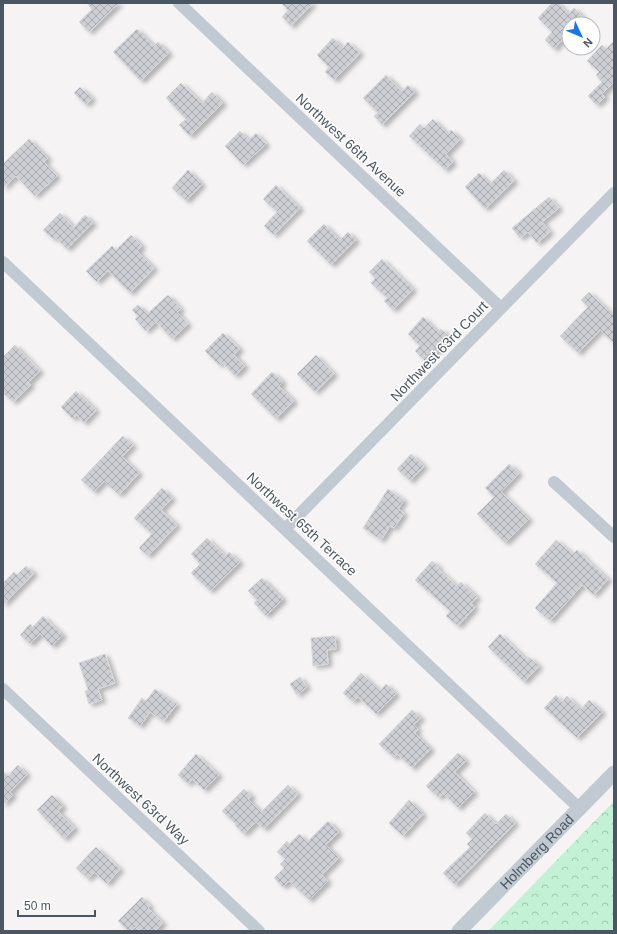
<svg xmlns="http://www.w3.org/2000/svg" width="617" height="934" font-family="Helvetica,sans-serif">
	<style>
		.forest { fill: url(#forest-crowns) }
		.building { fill: url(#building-cross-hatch); stroke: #d7d9de; filter: url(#shadow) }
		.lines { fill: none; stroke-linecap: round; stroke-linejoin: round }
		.minor { stroke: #c1cad2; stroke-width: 12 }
		.tertiary { stroke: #c1cad2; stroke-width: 15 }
		.labels { text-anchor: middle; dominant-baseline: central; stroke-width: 3; stroke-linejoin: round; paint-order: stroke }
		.street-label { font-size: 14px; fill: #4a5661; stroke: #fff }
	</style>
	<defs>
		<pattern id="forest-crowns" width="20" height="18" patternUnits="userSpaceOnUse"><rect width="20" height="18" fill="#c3f1d5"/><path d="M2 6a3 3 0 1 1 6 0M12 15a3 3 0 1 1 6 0" fill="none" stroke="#a0c6b0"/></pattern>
		<pattern id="building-cross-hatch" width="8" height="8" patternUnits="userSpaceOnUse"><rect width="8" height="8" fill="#cdcfd5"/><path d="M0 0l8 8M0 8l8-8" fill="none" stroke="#a8abb0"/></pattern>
		<filter id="shadow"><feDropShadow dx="4" dy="2.5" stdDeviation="2" flood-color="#0004"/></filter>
	</defs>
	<rect width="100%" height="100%" fill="#f5f3f3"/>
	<polygon class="forest" points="614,801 614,931 488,931 497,922"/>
	<g class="building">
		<polygon points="87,3 119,3 89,32 79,22 92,9"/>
		<polygon points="281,3 313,3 291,26 282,17 288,10"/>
		<polygon points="552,3 558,3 569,14 574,8 583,17 576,24 569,24 569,32 554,49 545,40 552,32 538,18"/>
		<polygon points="137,29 154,46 158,42 169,53 141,81 113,52"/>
		<polygon points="333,38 343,48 348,42 360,53 334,80 325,72 329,67 317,55"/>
		<polygon points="614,41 614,82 602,94 605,97 597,105 588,96 602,82 596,75 599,72 587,61 602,45 606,49"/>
		<polygon points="386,75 402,91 408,85 415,92 382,125 374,116 378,113 363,98"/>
		<polygon points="181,83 202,103 212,92 223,103 190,136 179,125 186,119 166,98"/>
		<polygon points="80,87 92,98 86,105 74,93"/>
		<polygon points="433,119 448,134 451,130 460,139 446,154 453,162 445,170 409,136 420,124 424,128"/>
		<polygon points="240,131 249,140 256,133 266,144 243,165 225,146"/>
		<polygon points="29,139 48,158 44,162 57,176 35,196 16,176 3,188 3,164"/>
		<polygon points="188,170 202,184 186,201 172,188"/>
		<polygon points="504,170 514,181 485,209 465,187 479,173 490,184"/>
		<polygon points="276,185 300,208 274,235 264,226 277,212 263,199"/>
		<polygon points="549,197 559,208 542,222 550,232 537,243 528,232 520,238 512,228"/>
		<polygon points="60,213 74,227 85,215 93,223 67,249 55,237 53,239 43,230"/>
		<polygon points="324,224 340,240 348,232 356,240 331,265 307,241"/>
		<polygon points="131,235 142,246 137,251 154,268 130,293 108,271 97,282 86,271 112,246 116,250"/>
		<polygon points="382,259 413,289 393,310 384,301 387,298 371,283 375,278 369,272"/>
		<polygon points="589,292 614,316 614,343 600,330 578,353 560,336 588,307 581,300"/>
		<polygon points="168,295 181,309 177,312 188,324 172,339 156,322 146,331 135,319 138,316 132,310 138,305 147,314"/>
		<polygon points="423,317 438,332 441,329 450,337 426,362 415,351 420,346 408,334"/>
		<polygon points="223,333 240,349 234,355 245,366 235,376 222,362 219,365 205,351"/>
		<polygon points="15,345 40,371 28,383 31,385 13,402 3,393 3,357"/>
		<polygon points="316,355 334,374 315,392 297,374"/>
		<polygon points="272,372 283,382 279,386 294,401 276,419 251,394"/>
		<polygon points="76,391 96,410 84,423 76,415 73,419 61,407"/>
		<polygon points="123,436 133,445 122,457 139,473 119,495 104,481 94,492 81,480"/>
		<polygon points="411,454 424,466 410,481 397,469"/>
		<polygon points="509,464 519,473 501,492 529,519 505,543 477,514 494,497 485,488"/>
		<polygon points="162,488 172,498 161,510 177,525 148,556 139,548 152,534 134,518"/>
		<polygon points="388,489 404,500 398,509 404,513 394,528 390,526 381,540 363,528"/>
		<polygon points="207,538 226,556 229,552 240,562 210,591 191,573 200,564 191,554"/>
		<polygon points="556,540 573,554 577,550 585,557 585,558 608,579 594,595 582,585 550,621 535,608 557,583 535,564"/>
		<polygon points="432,561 439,567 437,568 457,586 461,582 477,597 471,604 475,607 458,626 446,616 450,611 415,580"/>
		<polygon points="26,566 34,573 3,605 3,583 14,572 17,575"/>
		<polygon points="262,578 283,599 266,616 254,603 257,600 248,591"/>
		<polygon points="43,616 63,635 52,646 40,634 30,644 20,635 30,624 33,627"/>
		<polygon points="500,634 527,660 529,657 539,666 524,682 488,647"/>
		<polygon points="335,636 336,649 327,650 328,664 313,666 311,638"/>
		<polygon points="105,654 115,683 98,689 102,700 89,704 85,691 88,690 79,663"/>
		<polygon points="361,673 380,691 386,684 396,694 376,714 358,697 353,702 343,693"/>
		<polygon points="300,677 307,687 297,695 290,684"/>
		<polygon points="155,689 177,704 164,721 150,712 140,726 128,718 142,698 146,701"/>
		<polygon points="556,695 562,702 567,696 581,709 589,700 602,712 577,738 544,708"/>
		<polygon points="412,710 421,718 414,725 418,729 415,733 431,749 412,768 397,754 394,758 379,744"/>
		<polygon points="458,753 466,761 455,772 474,792 458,808 443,793 439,798 426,786"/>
		<polygon points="196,754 219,775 204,790 192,779 188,784 178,775"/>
		<polygon points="18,765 27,774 10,792 13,795 3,805 3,771 8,776"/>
		<polygon points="288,785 298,794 264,829 256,822 244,834 235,825 236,824 222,811 244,789 252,796 248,799 261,812"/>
		<polygon points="52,795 63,806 58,811 75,828 64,839 37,810"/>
		<polygon points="409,800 423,814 403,836 389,823"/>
		<polygon points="485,813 496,824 506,814 515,823 455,885 443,873 470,847 467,844 472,839 466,833"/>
		<polygon points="328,821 339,832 326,845 339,858 322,875 328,881 309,900 289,881 283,887 274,878 284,868 280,864 285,859 277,852 287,841 289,844 299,834 307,842"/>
		<polygon points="96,847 120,869 107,884 94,872 88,879 76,868"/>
		<polygon points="142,897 150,906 148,908 163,923 155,931 140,931 135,927 131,931 128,931 118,921"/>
	</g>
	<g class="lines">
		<g class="minor">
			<polyline points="179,3 501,308"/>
			<polyline points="3,262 579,808"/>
			<polyline points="554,482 614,537"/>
			<polyline points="285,529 614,193"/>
			<polyline points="3,689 259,931"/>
		</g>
		<path class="tertiary" id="s1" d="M459,931L614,773"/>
	</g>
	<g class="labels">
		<g class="street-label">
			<text transform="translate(351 145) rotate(43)">Northwest 66th Avenue</text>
			<text transform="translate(439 351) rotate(-46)">Northwest 63rd Court</text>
			<text transform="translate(302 524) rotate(43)">Northwest 65th Terrace</text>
			<text transform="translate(141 799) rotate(43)">Northwest 63rd Way</text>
			<text stroke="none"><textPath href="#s1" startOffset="111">Holmberg Road</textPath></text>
		</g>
	</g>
	<rect width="617" height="934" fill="none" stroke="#4a5661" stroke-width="8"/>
	<g transform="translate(581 36) rotate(134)"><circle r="19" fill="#ffffff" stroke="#b7bbc0"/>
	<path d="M0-3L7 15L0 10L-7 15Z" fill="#1a73e8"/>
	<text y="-6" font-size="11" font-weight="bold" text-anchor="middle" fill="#4a5661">N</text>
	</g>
	<path d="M18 910v6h77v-6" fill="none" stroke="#4a5661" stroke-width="2"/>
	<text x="24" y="910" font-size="12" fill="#4a5661" stroke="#ffffff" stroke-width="3" paint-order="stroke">50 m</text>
</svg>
